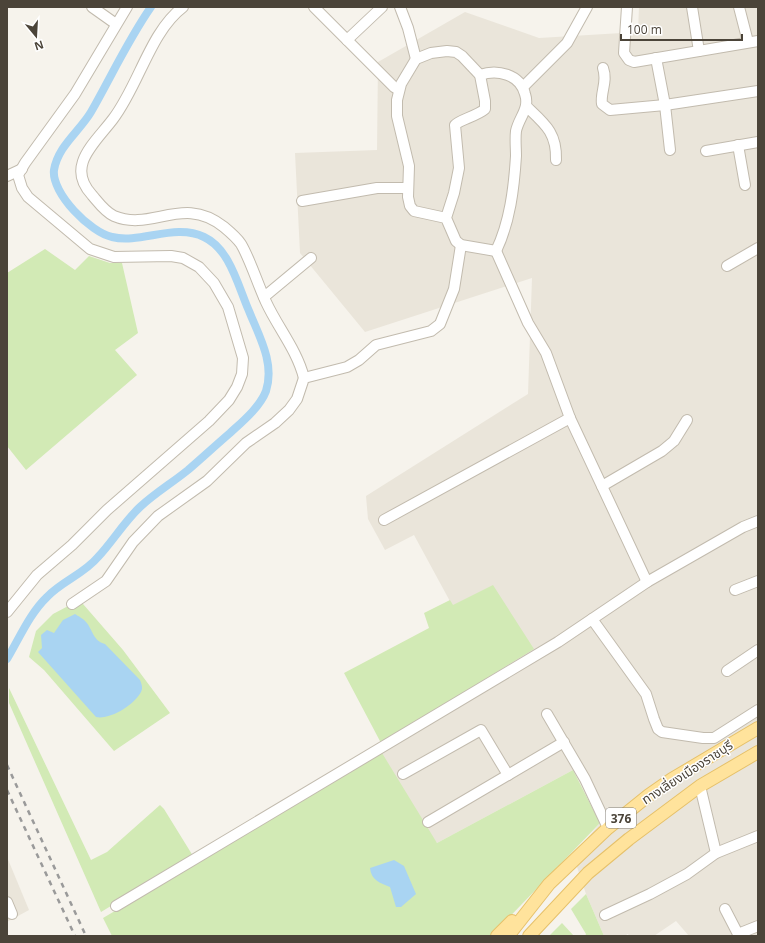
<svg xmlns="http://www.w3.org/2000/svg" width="765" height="943" font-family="'Open Sans','Noto Sans Thai',sans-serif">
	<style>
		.residential { fill: #eae5da }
		.green { fill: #d2eab5 }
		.water { fill: #a9d4f2 }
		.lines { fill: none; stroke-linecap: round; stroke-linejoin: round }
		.canal { stroke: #a9d4f2; stroke-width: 8 }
		.minor-casing { stroke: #c2bbae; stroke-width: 12 }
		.major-casing { stroke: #e6c16a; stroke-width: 14 }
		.minor { stroke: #fff; stroke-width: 10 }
		.major { stroke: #ffe39c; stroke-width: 12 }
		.rail { stroke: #9a9a9a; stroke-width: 2.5; stroke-dasharray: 5 5; stroke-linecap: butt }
		.labels { text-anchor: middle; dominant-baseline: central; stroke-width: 3; stroke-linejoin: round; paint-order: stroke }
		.shield { fill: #fff; stroke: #817c74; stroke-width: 1 }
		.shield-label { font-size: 12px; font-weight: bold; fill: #4b4439 }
		.street-label { font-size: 13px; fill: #4b4439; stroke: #fff }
	</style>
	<rect width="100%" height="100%" fill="#f6f3ec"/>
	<g class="residential">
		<polygon points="639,7 758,7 758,936 689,936 676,921 654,936 629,936 628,934 624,936 604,936 586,894 573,855 601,822 573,770 437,843 365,753 381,743 452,605 414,535 385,550 368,519 366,496 528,394 532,278 365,332 300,253 295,153 377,150 378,62 465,12 539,38 638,32"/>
		<polygon points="7,857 29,910 7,922"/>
	</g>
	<g class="green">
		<polygon points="45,249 75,270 89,256 110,263 122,263 138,333 115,350 137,375 26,470 7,446 7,273"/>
		<polygon points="493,585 534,649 381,743 344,673 429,628 424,613 450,600 453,605"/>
		<polygon points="72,604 83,604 123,650 170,713 114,751 44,670 29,657 36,631 53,614"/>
		<polygon points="9,688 91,860 107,852 160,805 164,809 193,856 101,912 9,703"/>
		<polygon points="382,753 437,843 573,770 600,823 491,936 112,936 103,918"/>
		<polygon points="586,894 604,936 585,936 586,934 571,909"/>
		<polygon points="562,923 574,936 549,936"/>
	</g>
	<g class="water">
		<path d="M75,614C78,616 84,619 86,622C93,630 93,641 105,644L140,680C142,685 143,688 141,692C134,705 110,720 96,717L38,652L42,648L41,635L47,630L54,633L63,620Z"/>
		<path d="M394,860L404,866L416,894L401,907H396L390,887C380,883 371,880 370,868Z"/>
	</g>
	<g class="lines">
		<path class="canal" d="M7,659C19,639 30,613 47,597C62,581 84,574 98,557C113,541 124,522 140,507C155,493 172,483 188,470C202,458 216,445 230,433C242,422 260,407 266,391C275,363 259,336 249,311C238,286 230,249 204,237C175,223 141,244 112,237C91,233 51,193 54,170C58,146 79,132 91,112C111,77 128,40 151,7"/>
		<g class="minor-casing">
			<g id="minor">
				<polyline points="92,7 116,24"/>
				<path d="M183,7C150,32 139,85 113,119C95,143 65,166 92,195C98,202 105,212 114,216C152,232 183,194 224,227C230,232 237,238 241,244C250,259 258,285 266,302C278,328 297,350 304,378"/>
				<polyline points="314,7 394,87 399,90"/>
				<polyline points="400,7 408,28 416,59"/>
				<polyline points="627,7 624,53 629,60 634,62 758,41"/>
				<polyline points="692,7 699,51"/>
				<polyline points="739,7 748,42"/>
				<polyline points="347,40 382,7"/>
				<polyline points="656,58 665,105 670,150"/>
				<path d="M603,68C608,82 600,92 602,104L610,110L665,105L758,91"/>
				<path d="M480,75C497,69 520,74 525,94C530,109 519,117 516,131C515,139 516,148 516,156C514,188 510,222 496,251"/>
				<polyline points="523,87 567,43 587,7"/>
				<path d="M527,107C545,124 557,133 556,160"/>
				<polyline points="738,145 745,185"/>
				<polyline points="706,151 758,142"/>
				<polyline points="7,176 22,169"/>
				<polyline points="302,201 377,188 408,188"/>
				<path d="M446,218L454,193L459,168L455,125C459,120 477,116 485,109V101L480,75L462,56L456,52L447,51L431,53L416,59L401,84L397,100V116L409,166L408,197L410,206L414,211L446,218L456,241L461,245L496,251"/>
				<polyline points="496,251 528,323 546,353 570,418 647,582"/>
				<polyline points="727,266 758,248"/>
				<polyline points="264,297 311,258"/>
				<polyline points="602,486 662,451 674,441 687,420"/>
				<polyline points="384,520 570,418"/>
				<polyline points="735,590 758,581"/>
				<polyline points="72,604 106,581 133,542 158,516 207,481 246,443 275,423 289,410 297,399 304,378 347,367 359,360 376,345 431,331 440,324 454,289 461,245"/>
				<polyline points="7,612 37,575 72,545 107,510 209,421 229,400 237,387 242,374 243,358 228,307 214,283 199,267 183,258 171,256 114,257 90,249 28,197 22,188 18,175 25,163 75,94 127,7"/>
				<polyline points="592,619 646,694 654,719 658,729 662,732 703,738 714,738 758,710"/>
				<polyline points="727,671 758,650"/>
				<polyline points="547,714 585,779 608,828"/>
				<polyline points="403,774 481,730 508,775"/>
				<polyline points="700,786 716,853"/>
				<polyline points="428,822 564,742"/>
				<polyline points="7,902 12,914"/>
				<polyline points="116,906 558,642 647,582 743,527 758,521"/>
				<polyline points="725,909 739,936"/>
				<polyline points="605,915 650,894 687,874 716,853 758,836"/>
				<polyline points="738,934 758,926"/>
			</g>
		</g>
		<g class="major-casing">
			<g id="major">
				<polyline points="497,936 512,921"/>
				<polyline points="508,936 549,884 608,828 649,795 672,779 758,728"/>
				<polyline points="529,936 588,873 629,839 700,786 758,752"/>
			</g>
		</g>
		<use href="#minor" class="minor"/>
		<use href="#major" class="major"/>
		<g class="rail">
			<polyline points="7,765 86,936"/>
			<polyline points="7,790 75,936"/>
		</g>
	</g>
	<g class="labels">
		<rect class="shield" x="606" y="808" width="30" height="20" rx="3"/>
		<g class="shield-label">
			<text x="621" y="818">376</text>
		</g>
		<g class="street-label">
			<text transform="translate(687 772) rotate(-33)">ทางเลี่ยงเมืองราชบุรี</text>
		</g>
	</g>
	<rect width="765" height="943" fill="none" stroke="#4b4439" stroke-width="16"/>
	<g transform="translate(36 36) rotate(162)" stroke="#ffffff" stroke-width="3" paint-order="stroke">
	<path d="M0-3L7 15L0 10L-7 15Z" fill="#4b4439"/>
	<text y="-6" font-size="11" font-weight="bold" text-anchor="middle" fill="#4b4439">N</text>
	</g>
	<path d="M621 34v6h121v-6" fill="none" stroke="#4b4439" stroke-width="2"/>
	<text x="627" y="34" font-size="12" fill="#4b4439" stroke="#ffffff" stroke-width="3" paint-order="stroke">100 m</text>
</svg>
